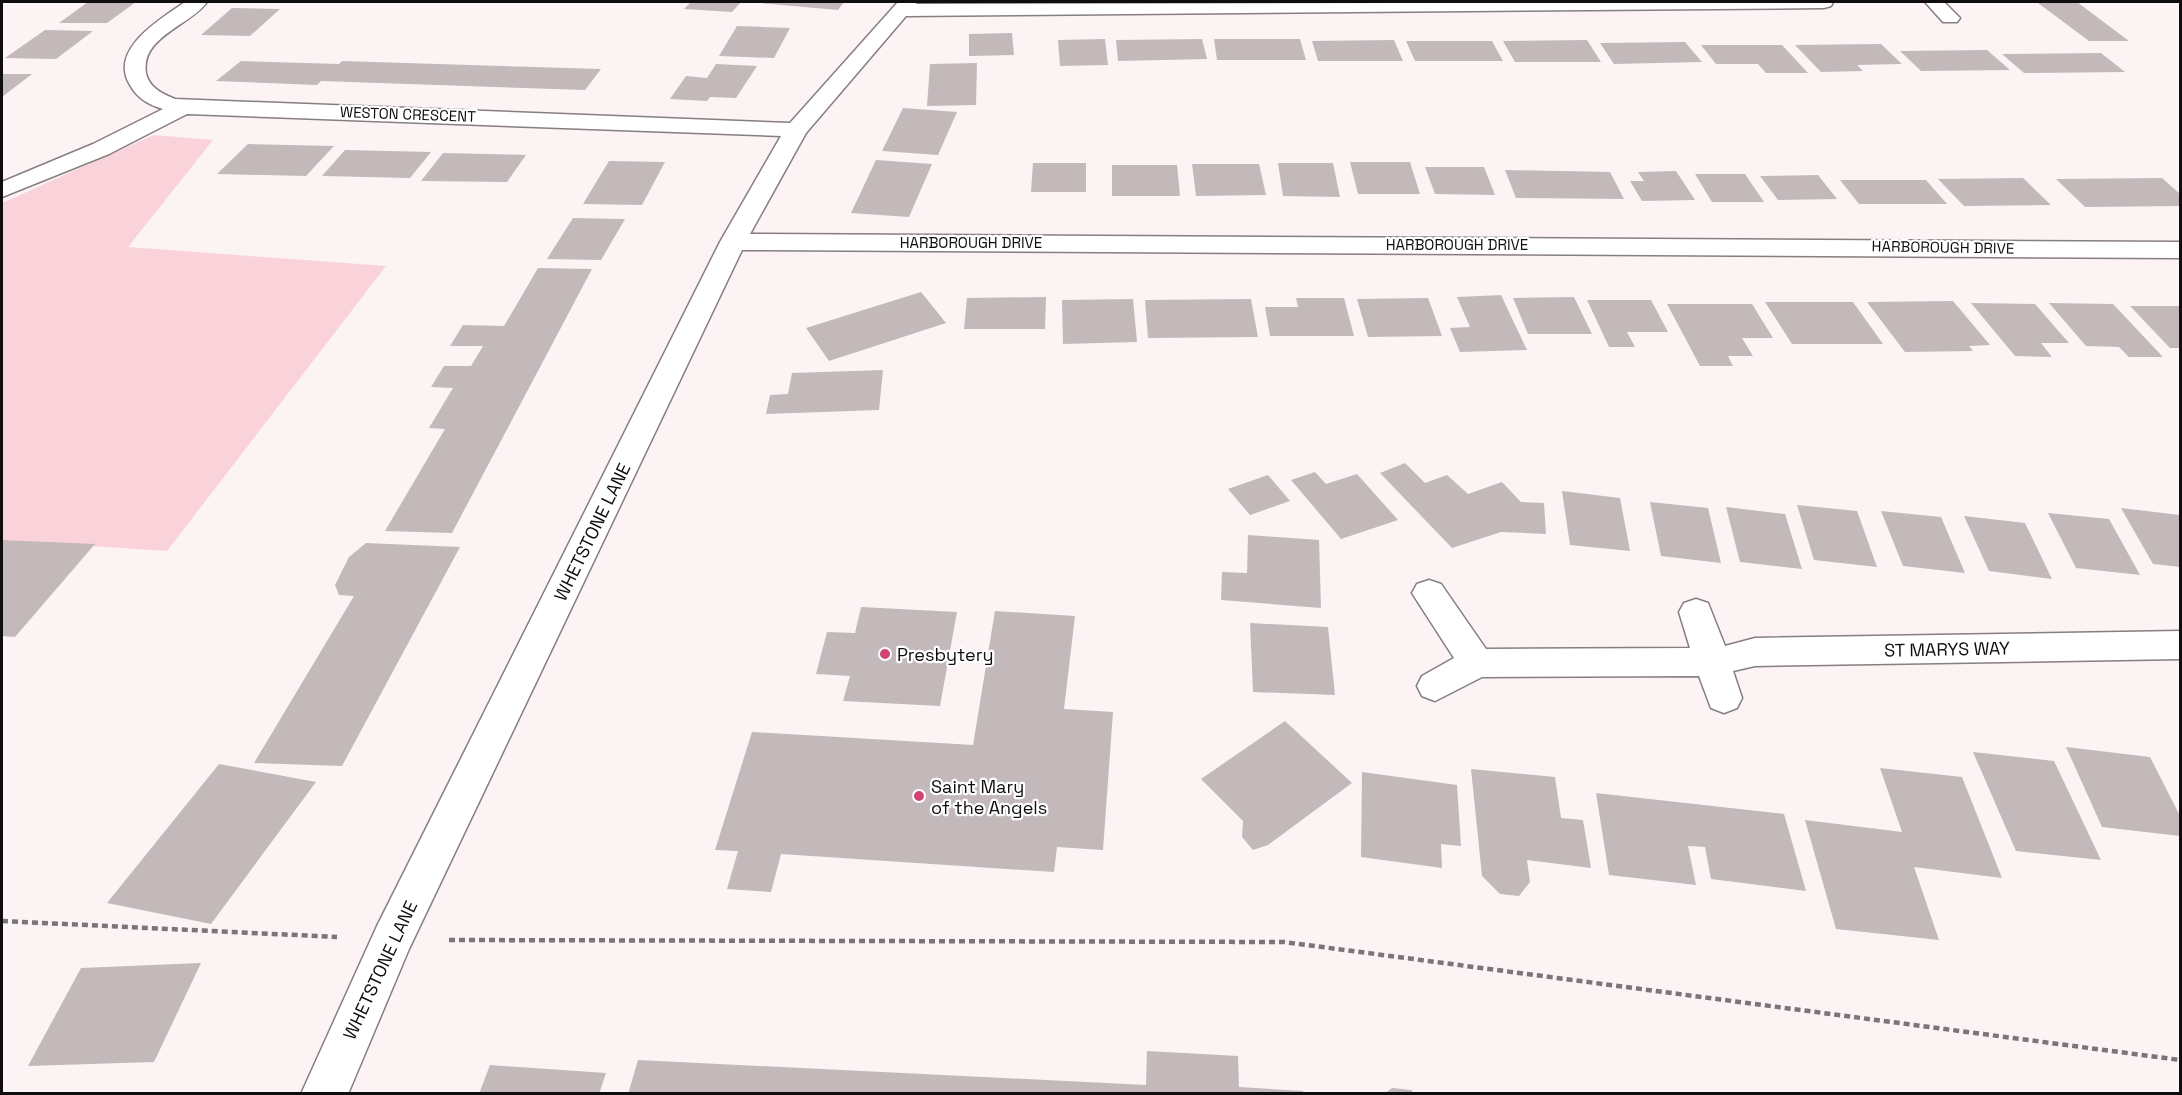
<svg xmlns="http://www.w3.org/2000/svg" width="2182" height="1095" font-family="'Space Grotesk',sans-serif">
	<style>
		.green { fill: #fad3da }
		.building { fill: #c3b9bb }
		.lines { fill: none; stroke-linecap: round; stroke-linejoin: round }
		.minor-casing { stroke: #877e7f; stroke-width: 3 }
		.path { stroke: #7a7576; stroke-width: 4.5; stroke-dasharray: 6 4; stroke-linecap: butt }
		.minor { fill: #fff; fill-rule: evenodd }
		.poi-dot { fill: #d14370; stroke: #fff; stroke-width: 2 }
		.labels { text-anchor: middle; dominant-baseline: central; stroke-width: 4.5; stroke-linejoin: round; paint-order: stroke }
		.far-street-label { font-size: 15px; fill: #100d0e; stroke: #fff }
		.street-label { font-size: 18px; fill: #100d0e; stroke: #fff }
		.poi-label { font-size: 18px; fill: #100d0e; stroke: #fff; text-anchor: start }
	</style>
	<rect width="100%" height="100%" fill="#fcf3f4"/>
	<polygon class="green" points="154,135 213,140 128,247 386,266 167,551 2,540 2,203"/>
	<g class="building">
		<polygon points="88,2 136,2 107,23 59,23"/>
		<polygon points="691,2 741,2 732,12 684,9"/>
		<polygon points="749,2 844,2 838,10"/>
		<polygon points="2077,2 2129,41 2089,41 2038,3"/>
		<polygon points="232,8 280,9 250,36 201,35"/>
		<polygon points="737,26 790,28 774,58 719,56"/>
		<polygon points="45,30 93,31 56,59 5,58"/>
		<polygon points="1012,33 1014,55 969,56 969,34"/>
		<polygon points="1105,39 1108,65 1060,66 1058,40"/>
		<polygon points="1202,39 1207,59 1118,61 1116,40"/>
		<polygon points="1214,39 1300,39 1306,60 1217,60"/>
		<polygon points="1394,40 1403,61 1318,61 1312,41"/>
		<polygon points="1587,40 1601,62 1515,62 1503,41"/>
		<polygon points="1406,41 1492,41 1503,61 1415,61"/>
		<polygon points="1685,42 1702,62 1614,64 1600,43"/>
		<polygon points="1881,44 1902,64 1857,65 1863,71 1821,72 1795,45"/>
		<polygon points="1701,45 1782,45 1808,73 1766,73 1758,64 1716,64"/>
		<polygon points="1987,50 2010,70 1921,71 1900,51"/>
		<polygon points="2101,53 2125,72 2024,73 2002,54"/>
		<polygon points="241,61 339,64 342,61 601,69 585,90 321,81 317,85 216,81"/>
		<polygon points="977,63 976,105 927,106 930,64"/>
		<polygon points="716,64 757,66 736,98 710,97 707,101 670,99 686,76 707,78"/>
		<polygon points="2,74 32,74 2,97"/>
		<polygon points="903,108 957,112 938,155 882,151"/>
		<polygon points="248,144 334,146 306,176 217,174"/>
		<polygon points="345,150 431,152 410,178 322,176"/>
		<polygon points="443,153 526,155 507,182 421,181"/>
		<polygon points="876,160 932,164 909,217 851,213"/>
		<polygon points="609,161 665,162 642,205 583,204"/>
		<polygon points="1350,162 1410,162 1420,194 1358,194"/>
		<polygon points="1033,163 1086,163 1086,192 1031,192"/>
		<polygon points="1278,163 1333,163 1340,197 1283,196"/>
		<polygon points="1192,164 1259,164 1266,195 1196,196"/>
		<polygon points="1112,165 1177,165 1180,196 1112,196"/>
		<polygon points="1425,167 1484,167 1495,195 1435,194"/>
		<polygon points="1505,170 1610,172 1624,199 1516,198"/>
		<polygon points="1676,171 1695,200 1642,201 1630,181 1644,181 1638,172"/>
		<polygon points="1695,174 1745,174 1764,202 1712,202"/>
		<polygon points="1818,175 1837,199 1778,200 1760,176"/>
		<polygon points="2023,178 2051,205 1964,206 1938,179"/>
		<polygon points="2162,178 2180,194 2180,206 2085,207 2056,179"/>
		<polygon points="1840,180 1926,180 1947,204 1859,204"/>
		<polygon points="573,218 625,219 601,260 547,259"/>
		<polygon points="538,268 592,269 452,533 385,531 445,429 429,428 453,388 431,387 444,366 471,366 483,346 450,346 463,325 504,326"/>
		<polygon points="921,292 946,323 829,361 806,328"/>
		<polygon points="1501,295 1527,350 1460,352 1450,328 1470,327 1457,297"/>
		<polygon points="1046,297 1045,329 964,329 967,298"/>
		<polygon points="1574,297 1592,334 1528,334 1513,298"/>
		<polygon points="1296,298 1344,298 1354,336 1270,336 1265,307 1298,307"/>
		<polygon points="1428,298 1442,336 1368,337 1357,299"/>
		<polygon points="1133,299 1137,342 1063,344 1062,300"/>
		<polygon points="1251,299 1258,337 1148,338 1145,300"/>
		<polygon points="1587,300 1651,300 1668,332 1627,332 1635,347 1609,347"/>
		<polygon points="1953,301 1990,345 1969,346 1973,351 1905,352 1867,302"/>
		<polygon points="1765,302 1853,302 1883,344 1792,344"/>
		<polygon points="1971,303 2035,304 2069,343 2041,343 2052,357 2015,356"/>
		<polygon points="2049,303 2113,304 2163,357 2129,357 2119,347 2086,346"/>
		<polygon points="1667,304 1752,304 1773,338 1742,338 1753,356 1728,356 1733,366 1700,366"/>
		<polygon points="2130,306 2180,306 2180,348 2170,348"/>
		<polygon points="883,370 879,410 766,414 770,395 788,394 792,373"/>
		<polygon points="1405,463 1425,483 1447,475 1468,494 1502,482 1521,502 1544,503 1546,534 1501,532 1452,548 1380,473"/>
		<polygon points="1315,472 1326,484 1357,474 1398,520 1341,539 1291,480"/>
		<polygon points="1268,475 1290,501 1250,515 1228,489"/>
		<polygon points="1562,491 1620,498 1630,551 1570,545"/>
		<polygon points="1650,502 1708,508 1721,563 1661,556"/>
		<polygon points="1797,505 1857,511 1877,567 1814,560"/>
		<polygon points="1726,507 1785,514 1802,569 1740,562"/>
		<polygon points="2121,508 2180,515 2180,567 2153,564"/>
		<polygon points="1881,511 1941,517 1965,573 1903,566"/>
		<polygon points="2048,513 2109,519 2140,575 2076,568"/>
		<polygon points="1964,516 2025,523 2052,579 1989,571"/>
		<polygon points="1248,535 1319,540 1321,608 1221,600 1222,572 1247,573"/>
		<polygon points="2,540 95,544 15,637 2,636"/>
		<polygon points="366,543 460,547 342,766 254,763 354,596 339,595 335,585 349,557"/>
		<polygon points="861,607 957,612 940,706 843,701 850,676 816,674 827,632 855,633"/>
		<polygon points="995,611 1075,616 1064,709 1113,712 1103,850 1057,847 1054,872 781,854 771,892 727,889 738,851 715,850 752,732 973,745"/>
		<polygon points="1250,623 1328,627 1335,695 1253,692"/>
		<polygon points="1285,721 1352,783 1268,845 1253,850 1242,837 1243,821 1201,779"/>
		<polygon points="2066,747 2150,757 2180,816 2180,836 2102,827"/>
		<polygon points="1973,752 2054,761 2101,860 2016,851"/>
		<polygon points="219,764 316,782 211,924 107,903"/>
		<polygon points="1880,768 1962,777 2002,878 1914,867 1939,940 1836,929 1805,820 1902,832"/>
		<polygon points="1471,769 1555,777 1561,818 1583,820 1591,868 1527,860 1530,882 1519,896 1500,894 1482,876"/>
		<polygon points="1362,772 1457,785 1461,846 1441,844 1442,868 1361,857"/>
		<polygon points="1596,793 1784,814 1806,891 1711,879 1705,847 1688,846 1696,885 1609,875"/>
		<polygon points="201,963 154,1062 28,1066 81,968"/>
		<polygon points="1147,1051 1238,1056 1239,1087 1303,1091 1303,1094 628,1094 638,1060 1146,1085"/>
		<polygon points="490,1065 606,1073 599,1094 479,1094"/>
		<polygon points="1392,1088 1411,1090 1415,1094 1384,1094"/>
	</g>
	<g class="lines">
		<g class="minor-casing">
			<g id="minor">
				<path d="M185,2H207C191,25 140,37 146,73C149,88 163,94 175,99L790,123L898,2H917L916,4L1833,2L1831,6L1824,8L906,16L806,133L750,234L2180,242V258L742,250L409,949L348,1094H301L377,926L720,242L781,136L187,114L109,154L2,197V182L93,144L163,109C149,105 137,98 130,85C108,49 161,19 185,2Z"/>
				<polygon points="1925,2 1944,2 1960,18 1957,22 1943,22"/>
				<polygon points="1429,580 1441,584 1486,649 1690,648 1679,612 1684,603 1696,599 1708,603 1725,646 1755,638 2180,631 2180,659 1755,666 1733,671 1742,698 1737,708 1724,713 1711,708 1699,676 1482,677 1435,701 1422,696 1417,686 1422,676 1454,658 1412,593 1417,584"/>
			</g>
		</g>
		<g class="path">
			<polyline points="2,921 337,937"/>
			<polyline points="449,940 1284,942 2180,1060"/>
		</g>
		<use href="#minor" class="minor"/>
	</g>
	<g class="poi-dot">
		<circle cx="885" cy="654" r="6"/>
		<circle cx="919" cy="796" r="6"/>
	</g>
	<g class="labels">
		<g class="far-street-label">
			<text transform="translate(408 114) rotate(2)">WESTON CRESCENT</text>
			<text x="971" y="242">HARBOROUGH DRIVE</text>
			<text x="1457" y="244">HARBOROUGH DRIVE</text>
			<text transform="translate(1943 247) rotate(1)">HARBOROUGH DRIVE</text>
		</g>
		<g class="street-label">
			<text transform="translate(592 532) rotate(-64)">WHETSTONE LANE</text>
			<text transform="translate(1947 649) rotate(-1)">ST MARYS WAY</text>
			<text transform="translate(380 970) rotate(-65)">WHETSTONE LANE</text>
		</g>
		<g class="poi-label">
			<text x="897" y="654">Presbytery</text>
			<text x="931" y="786">Saint Mary<tspan x="931" dy="21">of the Angels</tspan></text>
		</g>
	</g>
	<rect width="2182" height="1095" fill="none" stroke="#100d0e" stroke-width="6"/>
</svg>
